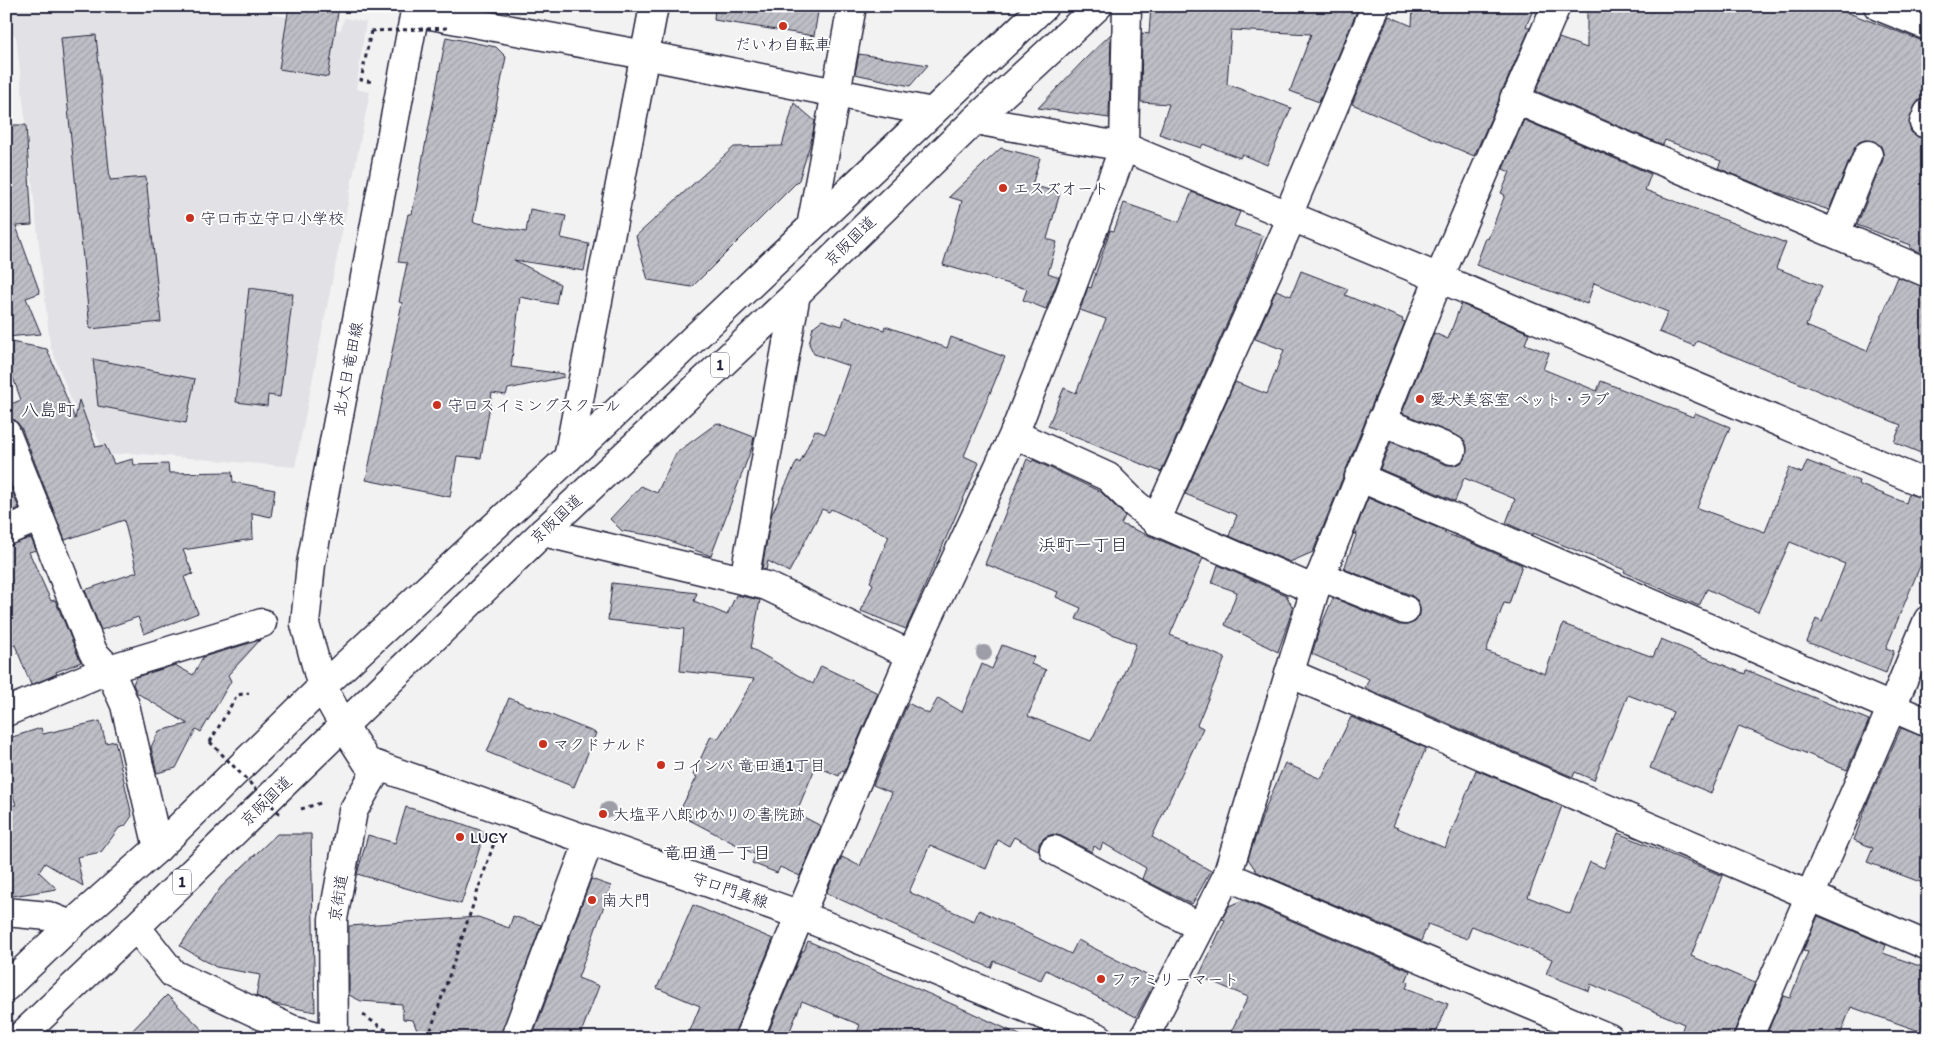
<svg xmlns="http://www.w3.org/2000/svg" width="1934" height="1044" font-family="Itim,'Klee One',sans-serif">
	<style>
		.built { fill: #e2e2e6 }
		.building { fill: url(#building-hatch); stroke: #22223b }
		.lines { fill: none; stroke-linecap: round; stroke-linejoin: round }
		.minor-casing { stroke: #22223b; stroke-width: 31 }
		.major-casing { stroke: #22223b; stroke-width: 31 }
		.highway-casing { stroke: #22223b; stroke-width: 31 }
		.path { stroke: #22223b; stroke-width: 3; stroke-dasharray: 4 4; stroke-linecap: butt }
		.minor { stroke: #fff; stroke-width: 28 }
		.major { stroke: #fff; stroke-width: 28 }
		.highway { stroke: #fff; stroke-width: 28 }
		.path-bridge { stroke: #22223b; stroke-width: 3; stroke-dasharray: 4 4; stroke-linecap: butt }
		.tree { fill: #9d9da8 }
		.poi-dot { fill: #c8321e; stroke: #fff; stroke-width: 2 }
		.labels { text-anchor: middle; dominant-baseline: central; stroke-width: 4; stroke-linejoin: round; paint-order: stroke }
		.shield { fill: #fff; stroke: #646476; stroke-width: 1 }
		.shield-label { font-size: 15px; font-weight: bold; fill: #22223b }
		.poi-label { font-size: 16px; fill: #22223b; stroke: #fff; text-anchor: start }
		.street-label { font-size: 16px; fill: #22223b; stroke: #fff }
		.neighbourhood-label { font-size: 18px; fill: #22223b; stroke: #fff }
	</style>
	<defs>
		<pattern id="building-hatch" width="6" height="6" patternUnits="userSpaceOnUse" patternTransform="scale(1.25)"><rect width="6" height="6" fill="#bebec6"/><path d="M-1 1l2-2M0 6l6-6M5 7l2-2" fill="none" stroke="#a3a3ab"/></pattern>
	</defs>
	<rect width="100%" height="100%" fill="#f2f2f3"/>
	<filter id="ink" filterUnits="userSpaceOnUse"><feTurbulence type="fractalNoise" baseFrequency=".02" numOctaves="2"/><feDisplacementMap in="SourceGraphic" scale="10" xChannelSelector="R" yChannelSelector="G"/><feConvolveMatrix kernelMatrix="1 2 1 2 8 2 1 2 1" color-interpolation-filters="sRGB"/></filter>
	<g filter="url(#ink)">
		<polygon class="built" points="6,6 270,6 269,13 341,30 344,18 366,22 356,89 370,92 295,467 129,453 106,456 94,430 85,435 50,345 16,36 6,32"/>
		<g class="building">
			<polygon points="289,6 339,6 328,77 279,69"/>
			<polygon points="715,6 819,6 814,36 714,20"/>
			<polygon points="1151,6 1359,6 1319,102 1290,91 1311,34 1231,30 1227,84 1291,108 1267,165 1242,154 1240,158 1203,144 1201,148 1159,134 1169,104 1141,102 1142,33 1149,34"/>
			<polygon points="1413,6 1535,6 1526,26 1530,28 1504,87 1500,93 1499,100 1474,156 1352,104 1389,16 1412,26"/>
			<polygon points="1587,6 1830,6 1928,43 1928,98 1919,100 1914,107 1909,125 1911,132 1918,137 1928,138 1928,256 1910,248 1911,245 1857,225 1883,160 1883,152 1881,146 1874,141 1865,140 1859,142 1854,149 1829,210 1773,191 1718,168 1721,161 1665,140 1663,145 1536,91 1559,38 1587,48"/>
			<polygon points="1111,34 1109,118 1038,108 1084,60"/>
			<polygon points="96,35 110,180 146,177 161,322 90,329 61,38"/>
			<polygon points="446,37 496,47 506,57 473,222 526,232 530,209 566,216 561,238 589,244 584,271 514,260 560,284 556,304 520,297 511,367 564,374 564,377 508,389 506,395 492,393 481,458 457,456 450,497 366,480 402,303 399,302 407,263 398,262 408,214 412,214"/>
			<polygon points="859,54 928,65 910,86 855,74"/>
			<polygon points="794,103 815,121 812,138 799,180 692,287 648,280 636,236 734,147 782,146"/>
			<polygon points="1524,120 1651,174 1645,190 1786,243 1776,268 1822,286 1806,326 1867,351 1898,277 1928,288 1928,468 1920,465 1923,454 1894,442 1901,425 1697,341 1694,346 1659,332 1668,312 1594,283 1587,304 1476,265 1486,238 1488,239 1505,195 1501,193 1510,172 1503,169"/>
			<polygon points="6,125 26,125 32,225 16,226 40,293 26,298 41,334 6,337"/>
			<polygon points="1001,148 1040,158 1032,185 1060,193 1047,239 1057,242 1048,273 1059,277 1046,309 1023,300 1027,289 943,265 962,201 949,197"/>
			<polygon points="1192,192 1240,212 1234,226 1263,236 1248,276 1161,472 1048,426 1064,388 1076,393 1106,319 1080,310 1088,287 1091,288 1110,230 1114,231 1124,203 1179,222"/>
			<polygon points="1301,271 1348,289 1345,295 1403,319 1402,321 1405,322 1313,552 1290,562 1229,536 1237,515 1185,494 1235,382 1267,394 1284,350 1255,339 1276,290 1291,296"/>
			<polygon points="249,288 293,294 280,397 268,395 267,406 236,402"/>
			<polygon points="1461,304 1529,333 1525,344 1549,353 1543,369 1597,391 1601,381 1693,417 1695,413 1730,427 1697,508 1765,532 1789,468 1802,473 1807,461 1859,481 1858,484 1906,503 1909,494 1928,500 1928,547 1886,648 1894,651 1886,673 1807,642 1816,619 1822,622 1845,564 1790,542 1758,612 1707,589 1699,606 1624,572 1625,570 1533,533 1533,535 1506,523 1515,499 1464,478 1455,501 1380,469 1391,442 1447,465 1454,465 1461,463 1466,456 1467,447 1465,441 1458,436 1402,413 1434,333 1448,339"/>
			<polygon points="845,317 884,330 885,326 947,348 951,337 1005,357 964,456 979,463 906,629 861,611 873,584 870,582 889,536 831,509 829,512 822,509 789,572 768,561 766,570 762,569 771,516 797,461 800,463 815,430 825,434 849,366 814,354 809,344 813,327 822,320 842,326"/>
			<polygon points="6,341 47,349 75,419 79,400 96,447 105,445 114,464 133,459 134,465 168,464 169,473 232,472 233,482 275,490 271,517 252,513 253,539 183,550 193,574 184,577 198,613 144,634 138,617 101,630 85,590 137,572 124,520 65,540 21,427 15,420 6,418 6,406 21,400 6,358"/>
			<polygon points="93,359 195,379 186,423 98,406"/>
			<polygon points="717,423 754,437 752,447 711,556 656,536 622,531 610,519 641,486 657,493 676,453"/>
			<polygon points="1027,459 1032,462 1033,460 1101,492 1125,516 1121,524 1203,558 1170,635 1225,658 1197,725 1203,728 1152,837 1211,871 1192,904 1142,879 1146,868 1103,843 1100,850 1094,846 1092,852 1061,836 1053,834 1045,837 1040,842 1038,850 1014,837 1009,846 998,840 986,869 930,845 909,892 974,921 979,910 1071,954 1078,940 1156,980 1136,1017 1046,970 1041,980 994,961 991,968 879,919 879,917 826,893 842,857 860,866 892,793 873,785 908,703 929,714 938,698 962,712 982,664 992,669 1002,645 1034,657 1031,664 1046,670 1028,716 1091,741 1121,680 1136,644 1076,619 1081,608 1056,597 1058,592 985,564"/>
			<polygon points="6,476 19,508 6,514"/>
			<polygon points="1368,498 1445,531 1444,533 1467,541 1522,565 1509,604 1504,603 1486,651 1545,674 1563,624 1653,657 1661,639 1745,674 1746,670 1869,720 1847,770 1739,726 1711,793 1650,768 1673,712 1628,695 1594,780 1575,772 1573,777 1365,688 1369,679 1312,654 1319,630 1333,598 1399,625 1407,625 1415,622 1420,615 1420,608 1418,601 1411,595 1344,569 1357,533 1354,534"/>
			<polygon points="31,538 36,550 29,552 51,601 55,600 81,662 56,672 57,674 31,685 15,645 12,646 6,632 6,546"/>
			<polygon points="1218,565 1286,595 1293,608 1278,652 1225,625 1237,592 1212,583"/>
			<polygon points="612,583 697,593 694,601 727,615 736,595 760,600 751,648 813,684 821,666 878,693 844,772 841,771 839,776 816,766 796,813 821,826 800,876 780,867 777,873 752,863 756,855 678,814 697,777 693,775 711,736 718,739 754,679 680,671 684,629 608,620"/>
			<polygon points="260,640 228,675 231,681 201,732 196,729 176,768 157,773 151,747 159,731 188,724 137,693 133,684 136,677 175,665 193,675 203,657"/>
			<polygon points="509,698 596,733 574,787 487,752"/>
			<polygon points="1351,717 1426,748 1393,826 1445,848 1476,770 1562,806 1528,897 1570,914 1590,862 1604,868 1618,833 1723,876 1691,956 1755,983 1734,1032 1733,1038 1679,1038 1684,1024 1591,984 1589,991 1546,974 1552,959 1472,926 1467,939 1428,924 1421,941 1257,872 1248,859 1265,809 1285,763 1321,779"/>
			<polygon points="100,721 106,743 115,741 132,816 125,826 119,828 101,852 77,857 83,886 45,863 39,872 57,889 6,897 6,806 16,805 6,774 6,739 41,728 43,734"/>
			<polygon points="1901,728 1928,738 1928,885 1867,862 1873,848 1854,840 1868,802"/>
			<polygon points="406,807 449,819 485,832 461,904 357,874 368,835 395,843"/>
			<polygon points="277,834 311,834 315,1012 275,1004 256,996 260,975 216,967 180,946 221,887"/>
			<polygon points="591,879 611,886 578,978 599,986 579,1038 532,1038"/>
			<polygon points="1243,900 1410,971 1406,981 1409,982 1406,988 1448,1004 1434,1038 1228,1038 1248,997 1199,976 1225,920 1222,919 1229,906"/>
			<polygon points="693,905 773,939 735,1032 734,1038 687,1038 700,1006 657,988"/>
			<polygon points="513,916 541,925 500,1038 420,1038 413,1020 403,1019 402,1004 361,1001 349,995 349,926 478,917 509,928"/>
			<polygon points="1818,916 1886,945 1883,953 1928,969 1928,1034 1851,1007 1839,1038 1765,1038 1783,996 1790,998 1808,952 1803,951"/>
			<polygon points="808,941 968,1011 1026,1038 855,1038 860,1025 802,1001 787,1038 766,1038 802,951 804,951"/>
			<polygon points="167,995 211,1038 125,1038"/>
		</g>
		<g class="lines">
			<g class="minor-casing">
				<g id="minor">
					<polyline points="1878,6 1928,26"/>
					<polyline points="415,12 645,55 932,112"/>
					<polyline points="1514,99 1928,273"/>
					<polyline points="975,120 1124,147 1439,278 1928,485"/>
					<polyline points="1924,123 1928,113"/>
					<polyline points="1288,215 1376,6"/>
					<polyline points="811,227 852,6"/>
					<polyline points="1836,234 1868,155"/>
					<polyline points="1381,421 1452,450"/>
					<polyline points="6,433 93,652 109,669 125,705 158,848"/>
					<polyline points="1014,434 1108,477 1135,504 1156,521 1315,590"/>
					<polyline points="568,458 654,6"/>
					<polyline points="1359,477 1928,723"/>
					<polyline points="1156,521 1292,217"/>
					<polyline points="6,531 39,517"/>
					<polyline points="543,532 767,586 911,655"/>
					<polyline points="1320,576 1405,610"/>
					<polyline points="744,580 796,294"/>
					<polyline points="1289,673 1928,946"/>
					<polyline points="6,712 109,669 262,623"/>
					<polyline points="1054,850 1200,927"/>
					<polyline points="1227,876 1609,1038"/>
					<polyline points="6,912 48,916 71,925"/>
					<polyline points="136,927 173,974 291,1029 325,1038"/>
					<polyline points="334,1038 333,919 353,811 379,766"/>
					<polyline points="515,1038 589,841"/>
					<polyline points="749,1038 800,915 911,655 1014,434 1068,297 1124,147 1127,6"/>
					<polyline points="1144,1038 1227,876 1315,590 1439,278 1556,6"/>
					<polyline points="1748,1038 1892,707 1928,620"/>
				</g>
			</g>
			<g class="major-casing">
				<polyline id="major" points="416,6 311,564 305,624 322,687 344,726 367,762 800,915 1099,1038"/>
			</g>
			<g class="highway-casing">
				<g id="highway">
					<polyline points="6,987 71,925 158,848 322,687 568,458 1044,6"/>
					<polyline points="19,1038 136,927 543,532 796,294 975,120 1098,6"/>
				</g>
			</g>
			<g class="path">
				<polyline points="371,31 361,80 373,82"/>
				<polyline points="210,742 237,695 249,693"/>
				<polyline points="301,809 324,802"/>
				<polyline points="363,1015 384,1029 407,1038"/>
				<polyline points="428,1038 496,837"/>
			</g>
			<use href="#minor" class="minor"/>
			<use href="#major" class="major"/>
			<use href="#highway" class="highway"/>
			<g class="path-bridge">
				<polyline points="371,31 450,28"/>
				<polyline points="210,742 281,815"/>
			</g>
		</g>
		<g class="tree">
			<circle cx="984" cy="653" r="8"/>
			<circle cx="608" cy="810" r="8"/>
		</g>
	</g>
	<g class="poi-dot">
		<circle cx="783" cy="26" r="5"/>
		<circle cx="1003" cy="188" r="5"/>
		<circle cx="190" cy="218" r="5"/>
		<circle cx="1420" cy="399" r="5"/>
		<circle cx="437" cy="405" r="5"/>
		<circle cx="543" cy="744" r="5"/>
		<circle cx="661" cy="765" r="5"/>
		<circle cx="603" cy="814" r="5"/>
		<circle cx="460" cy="837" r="5"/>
		<circle cx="592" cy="900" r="5"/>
		<circle cx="1101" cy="979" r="5"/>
	</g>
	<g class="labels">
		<g class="shield">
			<rect x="711" y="352.5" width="18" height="25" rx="4"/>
			<rect x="173" y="869.5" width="18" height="25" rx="4"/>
		</g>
		<g class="shield-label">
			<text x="720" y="365">1</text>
			<text x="182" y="882">1</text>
		</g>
		<g class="poi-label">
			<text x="783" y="44" text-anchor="middle">だいわ自転車</text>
			<text x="1013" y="188">エスズオート</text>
			<text x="200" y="218">守口市立守口小学校</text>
			<text x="1430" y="399">愛犬美容室 ペット・ラブ</text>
			<text x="447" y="405">守口スイミングスクール</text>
			<text x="553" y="744">マクドナルド</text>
			<text x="671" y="765">コインパ 竜田通1丁目</text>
			<text x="613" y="814">大塩平八郎ゆかりの書院跡</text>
			<text x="470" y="837">LUCY</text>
			<text x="602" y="900">南大門</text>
			<text x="1111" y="979">ファミリーマート</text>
		</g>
		<g class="street-label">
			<text transform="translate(850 241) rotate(-44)">京阪国道</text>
			<text transform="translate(348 369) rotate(-79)">北大日竜田線</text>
			<text transform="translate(556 519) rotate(-43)">京阪国道</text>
			<text transform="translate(266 801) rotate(-44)">京阪国道</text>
			<text transform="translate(730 890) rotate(19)">守口門真線</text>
			<text transform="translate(338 898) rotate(-81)">京街道</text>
		</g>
		<g class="neighbourhood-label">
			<text x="48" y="410">八島町</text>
			<text x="1083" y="545">浜町一丁目</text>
			<text x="717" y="853">竜田通一丁目</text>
		</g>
	</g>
	<rect width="1934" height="1044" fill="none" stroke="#fff" stroke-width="25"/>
	<rect x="12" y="12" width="1909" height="1019" fill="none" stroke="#22223b" stroke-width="2" filter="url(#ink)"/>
</svg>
